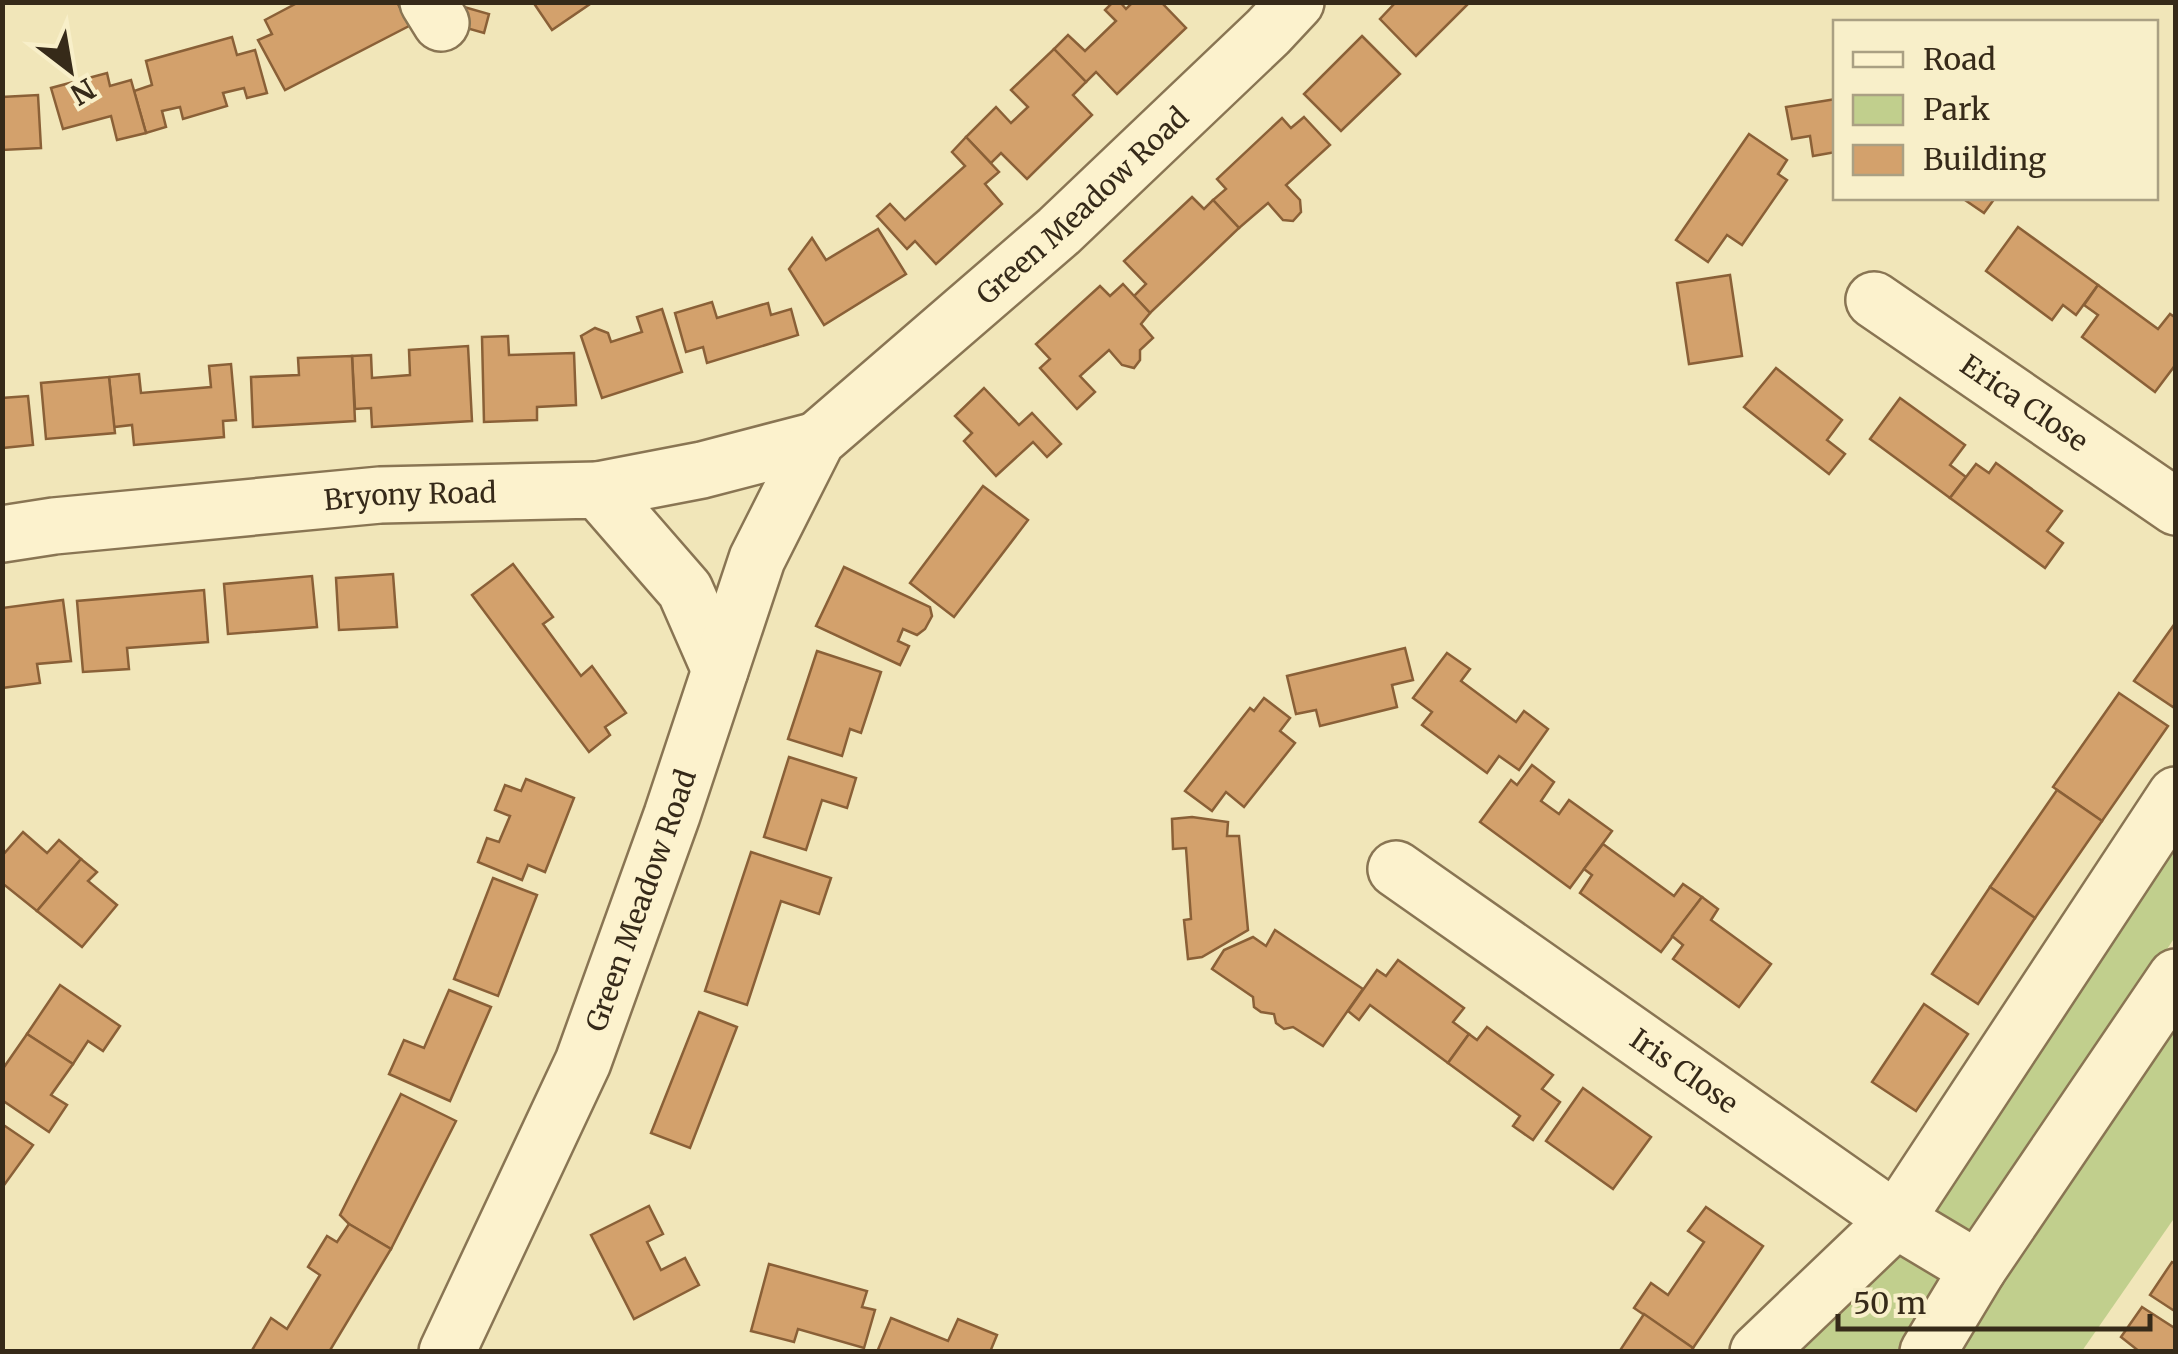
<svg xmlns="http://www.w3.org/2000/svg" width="2178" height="1354" font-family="Merriweather,serif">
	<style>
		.green { fill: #c1cf8d }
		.building { fill: #d3a16c; stroke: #8a6037; stroke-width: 2.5 }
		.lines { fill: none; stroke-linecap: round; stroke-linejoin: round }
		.minor-casing { stroke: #897553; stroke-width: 60 }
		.minor { stroke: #fcf2cd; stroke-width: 55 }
		.labels { text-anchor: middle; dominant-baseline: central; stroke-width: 8; stroke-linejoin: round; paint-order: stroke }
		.street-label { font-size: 28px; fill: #362a19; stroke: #f8efc9 }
	</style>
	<rect width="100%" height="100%" fill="#f1e6b9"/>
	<g class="green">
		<polygon points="2175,834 2175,937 1904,1351 1768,1352"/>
		<polygon points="2175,1003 2175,1217 2082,1351 1953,1352"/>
	</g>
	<g class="building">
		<polygon points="299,2 397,2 409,26 285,90 258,40 272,34 265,20"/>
		<polygon points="533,2 589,2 590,4 552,30"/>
		<polygon points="1113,2 1120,2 1126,9 1133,2 1165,2 1163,4 1186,28 1117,94 1096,72 1086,82 1054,49 1068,35 1085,51 1116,21 1105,10"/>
		<polygon points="1396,2 1470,2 1416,56 1380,19"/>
		<polygon points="457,5 489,14 484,33 452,24"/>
		<polygon points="1362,36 1400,74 1341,131 1304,94"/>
		<polygon points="232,37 237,55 255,50 267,93 247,98 244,88 223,93 227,106 183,119 180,107 162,111 166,127 146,133 134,91 152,85 146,61"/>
		<polygon points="1054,49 1086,82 1073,95 1092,115 1027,179 1001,153 991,163 966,137 996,107 1011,123 1028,107 1011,90"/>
		<polygon points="107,73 110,86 131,80 146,133 117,140 111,116 63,129 51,88"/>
		<polygon points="38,95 41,148 2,150 2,97"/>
		<polygon points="1836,99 1836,152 1813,156 1810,136 1792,139 1786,107"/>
		<polygon points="1304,117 1330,145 1286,185 1300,200 1301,212 1293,221 1283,220 1268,203 1239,228 1213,200 1226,189 1217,179 1282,118 1291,128"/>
		<polygon points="1749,134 1787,160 1778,174 1787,180 1742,245 1727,235 1708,262 1676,240"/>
		<polygon points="966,137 999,172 985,184 1002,204 936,264 915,241 907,249 877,216 890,204 905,220 965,166 952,152"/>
		<polygon points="1192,197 1204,209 1213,200 1239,228 1150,313 1134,296 1146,284 1124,261"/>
		<polygon points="1962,198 1995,198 1984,213"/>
		<polygon points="2018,227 2098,285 2076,315 2063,305 2052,320 1986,271"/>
		<polygon points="878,229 906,274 824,325 789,269 812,238 826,260"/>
		<polygon points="1730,275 1742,356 1689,364 1677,283"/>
		<polygon points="1123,284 1150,313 1141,324 1153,338 1140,350 1140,360 1134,368 1122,365 1109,350 1080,376 1095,392 1077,409 1040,368 1050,359 1036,344 1100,286 1110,296"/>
		<polygon points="2098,285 2158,329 2170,314 2176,318 2176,364 2155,392 2082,337 2098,315 2084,305"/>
		<polygon points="712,302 717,318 768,303 771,315 791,309 798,335 707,363 703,347 686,352 675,313"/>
		<polygon points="662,309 682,372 602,398 581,336 595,328 608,333 611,342 642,332 637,317"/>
		<polygon points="508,336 509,355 574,353 576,405 537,407 537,420 484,422 482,337"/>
		<polygon points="468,346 472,421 372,427 371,408 355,409 352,356 371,355 372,378 410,375 409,350"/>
		<polygon points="352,356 355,421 253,427 251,377 299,375 298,358"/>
		<polygon points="231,364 236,420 223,421 224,437 134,445 132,425 114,427 109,377 139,374 141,393 211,387 209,366"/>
		<polygon points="1776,368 1842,420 1827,440 1845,454 1829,474 1744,407"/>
		<polygon points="109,377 115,433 46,439 41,383"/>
		<polygon points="984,388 1019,425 1032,413 1061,444 1047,457 1033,442 996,476 964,441 972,433 955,416"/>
		<polygon points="28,396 33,445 2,448 2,398"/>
		<polygon points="1900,398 1965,445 1950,465 1966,477 1950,498 1870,439"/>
		<polygon points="1996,463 2062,511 2047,531 2063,543 2045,568 1950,498 1976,464 1989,473"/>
		<polygon points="983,486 1028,520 954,617 910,583"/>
		<polygon points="513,564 553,617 543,624 581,676 592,666 626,713 605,727 610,735 589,752 472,595"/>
		<polygon points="844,567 930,607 932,616 925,629 917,635 903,629 898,641 909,646 900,665 816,626"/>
		<polygon points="393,574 397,627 339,630 336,578"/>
		<polygon points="312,576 317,627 228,634 224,584"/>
		<polygon points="204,590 208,642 127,648 129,669 83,672 77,601"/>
		<polygon points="63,600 71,661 37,664 40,683 2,688 2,608"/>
		<polygon points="2176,622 2176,703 2173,707 2134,681"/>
		<polygon points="1405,648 1413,680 1392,685 1397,707 1320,726 1316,710 1296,714 1287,676"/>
		<polygon points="817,651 881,672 861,733 850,729 842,756 788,739"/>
		<polygon points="1447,653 1470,669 1461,681 1516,722 1524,711 1548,729 1519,770 1499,756 1487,773 1422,725 1432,712 1413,698"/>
		<polygon points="2119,693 2168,726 2102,821 2053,787"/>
		<polygon points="1264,698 1290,718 1280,731 1295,743 1244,807 1226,792 1212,811 1185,791 1250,708 1254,711"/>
		<polygon points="789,757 856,778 847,808 822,800 806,850 764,837"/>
		<polygon points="1532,765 1554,782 1541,801 1559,814 1569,800 1612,831 1570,888 1480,822 1511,780 1517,785"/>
		<polygon points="526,779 574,798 545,872 528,865 522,880 478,862 487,838 499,842 510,816 495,810 505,785 521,791"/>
		<polygon points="2057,790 2102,821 2035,918 1990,887"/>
		<polygon points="1192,817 1228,822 1227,836 1239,836 1248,930 1202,957 1188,959 1184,920 1191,919 1186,848 1173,849 1172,819"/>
		<polygon points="23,832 47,853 59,840 81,859 37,911 2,883 2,856"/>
		<polygon points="1603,844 1674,896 1683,884 1702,897 1661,952 1580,893 1592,875 1584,869"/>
		<polygon points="751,852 831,878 819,914 781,901 747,1005 705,991"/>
		<polygon points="81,859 97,872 88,881 117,905 82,947 37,911"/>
		<polygon points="493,878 537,895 498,996 454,979"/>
		<polygon points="1990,887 2035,918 1978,1004 1932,974"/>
		<polygon points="1702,897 1718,909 1711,920 1771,964 1739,1007 1673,959 1683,945 1672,936"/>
		<polygon points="1275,930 1363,989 1323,1046 1293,1027 1284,1029 1276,1023 1274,1014 1261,1012 1254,1007 1253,997 1212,969 1224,950 1253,937 1266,946"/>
		<polygon points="1398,960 1464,1008 1453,1022 1469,1034 1448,1063 1370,1005 1359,1020 1348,1011 1377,970 1386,976"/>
		<polygon points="60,985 120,1026 103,1051 88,1041 73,1064 27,1034"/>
		<polygon points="449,990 491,1007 450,1101 389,1074 404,1040 424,1048"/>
		<polygon points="1924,1004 1968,1034 1916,1111 1872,1082"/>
		<polygon points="699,1012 737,1027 690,1148 651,1133"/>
		<polygon points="1487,1027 1553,1075 1542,1089 1560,1102 1533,1140 1513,1126 1520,1116 1448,1063 1469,1034 1477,1040"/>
		<polygon points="27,1034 73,1064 51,1095 67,1105 49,1132 2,1100 2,1070"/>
		<polygon points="1583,1088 1651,1137 1613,1189 1546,1141"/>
		<polygon points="401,1094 456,1121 391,1249 349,1224 340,1215"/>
		<polygon points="2,1124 33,1145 2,1188"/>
		<polygon points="649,1206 663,1234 647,1242 661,1270 685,1258 699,1285 634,1319 591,1235"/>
		<polygon points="1706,1207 1763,1246 1693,1348 1634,1308 1651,1283 1668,1295 1704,1242 1688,1231"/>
		<polygon points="349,1224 391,1249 329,1352 251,1352 271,1318 287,1329 320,1275 308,1267 327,1236 337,1242"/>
		<polygon points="2172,1262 2176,1264 2176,1312 2150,1295"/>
		<polygon points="769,1264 867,1291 862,1307 875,1310 864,1348 798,1329 794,1342 751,1331"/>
		<polygon points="2142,1307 2176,1329 2176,1352 2140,1352 2121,1337"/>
		<polygon points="1644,1314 1693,1348 1690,1352 1619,1352"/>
		<polygon points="891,1318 948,1341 958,1319 997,1335 990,1352 877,1352"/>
	</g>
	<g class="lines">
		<g class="minor-casing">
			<g id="minor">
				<polyline points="428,2 441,23"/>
				<path id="s1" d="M1874,300L2176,507"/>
				<polyline points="598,490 702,470 817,440"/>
				<path id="s2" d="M2,534L54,526L380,495L598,490L685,590L720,670"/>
				<path id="s3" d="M1396,869L1896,1220L1978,1269"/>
				<path id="s4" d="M447,1352L583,1062L672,815L757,559L817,440L1059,231L1268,32L1296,2"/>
				<polyline points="1758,1352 1896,1220 2176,795"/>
				<polyline points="1928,1352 1978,1269 2176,977"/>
			</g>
		</g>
		<use href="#minor" class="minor"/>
	</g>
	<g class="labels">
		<g class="street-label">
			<text stroke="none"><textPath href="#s4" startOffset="1340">Green Meadow Road</textPath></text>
			<text stroke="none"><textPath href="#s1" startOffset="182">Erica Close</textPath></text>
			<text stroke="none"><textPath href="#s2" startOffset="410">Bryony Road</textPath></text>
			<text stroke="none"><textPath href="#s4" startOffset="492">Green Meadow Road</textPath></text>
			<text stroke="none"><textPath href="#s3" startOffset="352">Iris Close</textPath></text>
		</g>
	</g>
	<rect width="2178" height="1354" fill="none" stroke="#362a19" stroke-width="10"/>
	<rect x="1833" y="20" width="325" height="180" fill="#f8efc9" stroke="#aaa083" stroke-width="2.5"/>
	<rect x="1853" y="52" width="50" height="15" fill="#fcf2cd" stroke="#aaa083" stroke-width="2.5"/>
	<text x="1923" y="70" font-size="30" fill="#362a19">Road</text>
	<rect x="1853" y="95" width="50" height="30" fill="#c1cf8d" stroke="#aaa083" stroke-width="2.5"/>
	<text x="1923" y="120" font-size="30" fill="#362a19">Park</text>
	<rect x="1853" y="145" width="50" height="30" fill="#d3a16c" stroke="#aaa083" stroke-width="2.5"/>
	<text x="1923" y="170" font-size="30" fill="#362a19">Building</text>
	<g transform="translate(70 70) rotate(149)" stroke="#f8efc9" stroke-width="8" paint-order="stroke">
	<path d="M0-8L18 38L0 25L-18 38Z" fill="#362a19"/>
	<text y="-15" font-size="28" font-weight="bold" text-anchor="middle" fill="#362a19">N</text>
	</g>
	<path d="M1838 1314v15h312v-15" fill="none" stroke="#362a19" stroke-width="5"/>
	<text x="1853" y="1314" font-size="30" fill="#362a19" stroke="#f8efc9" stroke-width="8" paint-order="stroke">50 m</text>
</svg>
